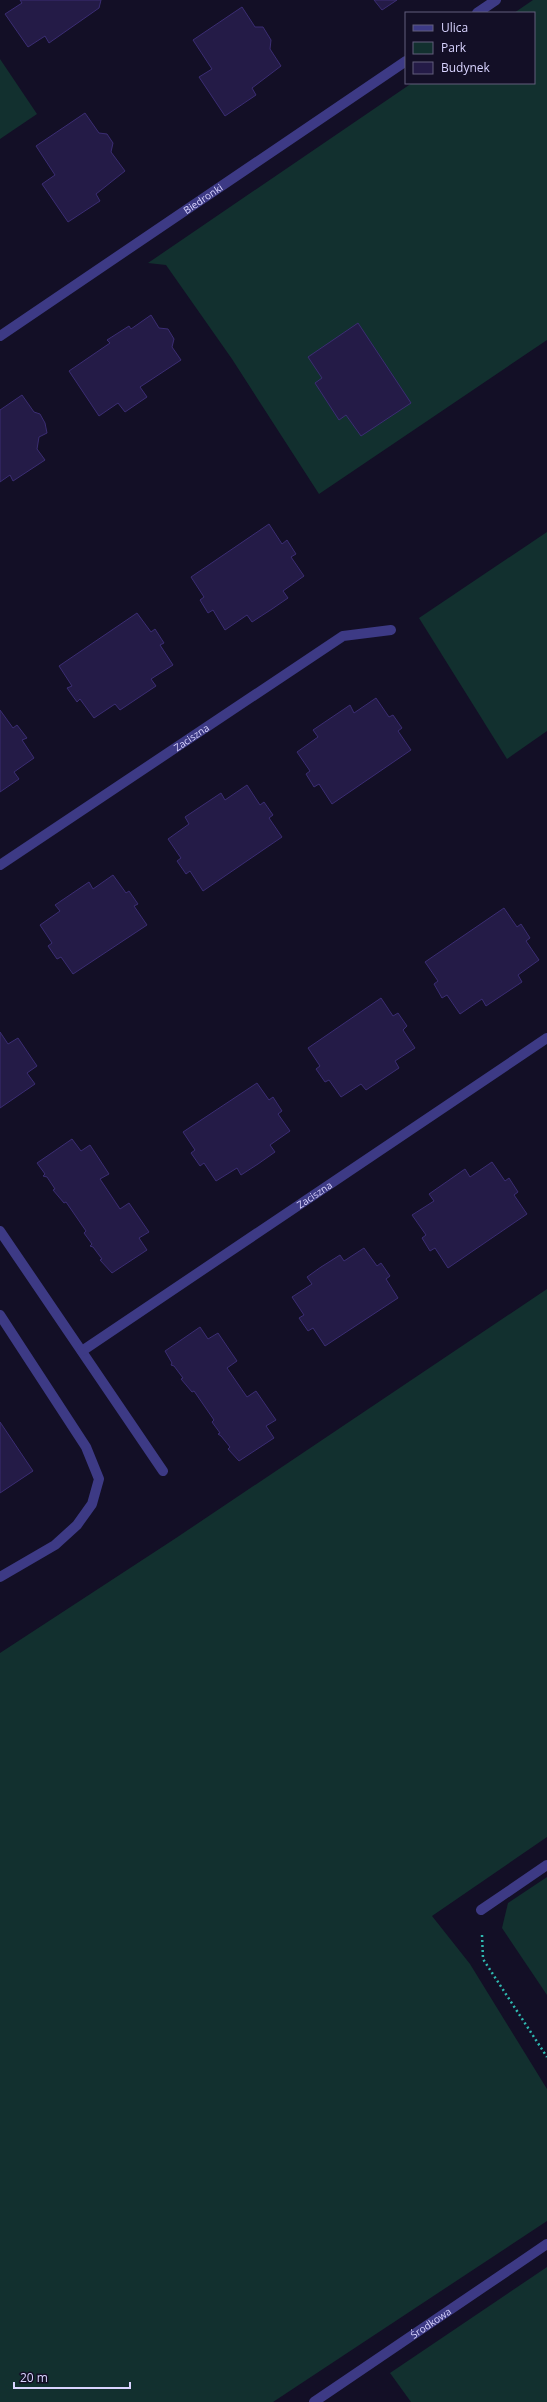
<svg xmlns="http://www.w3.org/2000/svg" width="547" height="2402" font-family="'Open Sans',sans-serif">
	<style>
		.green { fill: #12302f }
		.building { fill: #241b47; stroke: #3b2d73 }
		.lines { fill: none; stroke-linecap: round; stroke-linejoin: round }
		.path { stroke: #2fb8b0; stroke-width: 2.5; stroke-dasharray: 2 3; stroke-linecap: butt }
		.service { stroke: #3d3a85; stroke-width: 10 }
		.minor { stroke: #3d3a85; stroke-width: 10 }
		.labels { text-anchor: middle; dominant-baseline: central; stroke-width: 3; stroke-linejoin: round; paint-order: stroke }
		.street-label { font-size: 10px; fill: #d9d4ff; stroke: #130f26 }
	</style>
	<rect width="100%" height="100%" fill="#130f26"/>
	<g class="green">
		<polygon points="533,0 547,0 547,340 319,494 232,359 166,265 148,263 412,83 534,83 534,13 514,13"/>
		<polygon points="0,59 37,114 0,139"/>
		<polygon points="547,532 547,731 507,759 419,618"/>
		<polygon points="547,1289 547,1837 432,1916 470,1964 547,2089 547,2221 273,2402 0,2402 0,1653 176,1538"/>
		<polygon points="547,1877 547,1995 502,1928 508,1903"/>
		<polygon points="547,2267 547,2402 411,2402 390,2373"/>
	</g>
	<g class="building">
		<polygon points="20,0 101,0 99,8 49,43 45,36 28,47 5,14 22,3"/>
		<polygon points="374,0 397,0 382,10"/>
		<polygon points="242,7 255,27 263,27 271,40 270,49 281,66 252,88 256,95 225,116 199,77 212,69 193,40"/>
		<polygon points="85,113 99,133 107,134 113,143 111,152 125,171 96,194 100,201 68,222 42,184 55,175 36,146"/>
		<polygon points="151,315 159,328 168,329 174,339 172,347 181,360 140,387 147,397 125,412 118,403 99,416 69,371 110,343 107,340 129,326 131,329"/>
		<polygon points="358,323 411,403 361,436 346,415 339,420 315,383 322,378 308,357"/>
		<polygon points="22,395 34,412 40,414 45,423 47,433 39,437 37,449 45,460 13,481 10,475 0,482 0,410"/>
		<polygon points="269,524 282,544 287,540 296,554 291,557 304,576 283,591 288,598 272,609 252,622 247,615 225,630 213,610 208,613 200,600 204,597 191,577"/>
		<polygon points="137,613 151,632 155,629 164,643 160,645 173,665 151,679 156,686 120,710 115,704 94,718 80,699 77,702 67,688 72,686 59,666"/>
		<polygon points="376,698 389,717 393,715 402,728 398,731 411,750 332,804 319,784 314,787 306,774 310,771 297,752 318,737 313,730 350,705 354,713"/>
		<polygon points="0,710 13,728 17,725 27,738 22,740 34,758 14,772 19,779 0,792"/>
		<polygon points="247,785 260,805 264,802 273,815 269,818 282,837 203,891 190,871 186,874 177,861 181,858 168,839 189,824 185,817 221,793 225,800"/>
		<polygon points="113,875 126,893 129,891 138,904 134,906 147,925 73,974 61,957 57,959 48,946 52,943 40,925 60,911 55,905 89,882 93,889"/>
		<polygon points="504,908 517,927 521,924 530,938 526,941 539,960 518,975 522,982 486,1006 482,999 460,1014 447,995 442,998 434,984 438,981 425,962"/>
		<polygon points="381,998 393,1016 398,1013 407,1026 403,1030 415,1048 395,1061 399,1068 366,1090 361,1084 341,1097 329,1080 325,1082 316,1069 320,1066 308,1048"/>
		<polygon points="0,1032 8,1044 18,1038 37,1066 27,1073 35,1084 0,1108"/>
		<polygon points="257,1083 269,1100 273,1097 282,1111 278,1114 290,1131 270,1145 275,1152 258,1164 241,1175 237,1168 216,1181 204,1163 200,1166 191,1153 195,1150 183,1132"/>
		<polygon points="72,1139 81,1151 90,1145 109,1174 100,1179 120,1209 129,1203 149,1232 139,1238 147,1250 112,1273 100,1260 102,1259 93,1247 90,1246 92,1244 84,1233 86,1231 66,1202 64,1203 53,1190 55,1189 47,1177 43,1176 45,1174 37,1163"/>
		<polygon points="492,1162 505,1181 509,1178 518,1192 514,1195 527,1214 448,1268 435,1248 430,1251 422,1238 426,1235 412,1215 434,1201 429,1194 465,1169 470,1177"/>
		<polygon points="364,1248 377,1266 381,1263 390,1276 386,1279 398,1298 325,1346 313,1328 308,1331 299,1318 304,1315 292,1297 312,1284 307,1277 321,1267 340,1255 344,1261"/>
		<polygon points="200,1327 208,1339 218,1333 237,1361 227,1368 238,1384 247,1397 256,1391 276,1420 266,1426 274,1438 239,1461 228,1449 230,1447 221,1436 218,1434 220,1433 212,1422 214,1420 194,1391 192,1392 181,1379 183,1378 174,1366 171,1365 172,1363 165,1351"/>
		<polygon points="0,1422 33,1471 0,1493"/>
	</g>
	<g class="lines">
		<polyline class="path" points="482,1935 483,1959 547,2057"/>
		<polyline class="service" points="0,1315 86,1447 99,1479 92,1504 77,1525 55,1545 0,1577"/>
		<g class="minor">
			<polyline points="477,13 496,0"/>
			<path id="s1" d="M0,336L406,61"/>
			<path id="s2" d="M0,865L343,636L391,630"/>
			<polyline points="0,1231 163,1471"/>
			<path id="s3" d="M82,1351L547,1038"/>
			<polyline points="481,1910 547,1865"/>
			<path id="s4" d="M314,2402L547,2244"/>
		</g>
	</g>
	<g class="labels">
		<g class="street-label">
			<text stroke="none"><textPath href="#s1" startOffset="245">Biedronki</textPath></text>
			<text stroke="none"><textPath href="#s2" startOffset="230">Zaciszna</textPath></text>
			<text stroke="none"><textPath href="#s3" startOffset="280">Zaciszna</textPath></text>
			<text stroke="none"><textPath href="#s4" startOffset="141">Środkowa</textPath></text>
		</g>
	</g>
	<rect x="405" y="12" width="130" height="72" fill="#130f26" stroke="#625e7d"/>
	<rect x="413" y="25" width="20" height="6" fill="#3d3a85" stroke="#625e7d"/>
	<text x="441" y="32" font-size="12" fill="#d9d4ff">Ulica</text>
	<rect x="413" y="42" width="20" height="12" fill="#12302f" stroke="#625e7d"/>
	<text x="441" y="52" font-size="12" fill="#d9d4ff">Park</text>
	<rect x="413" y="62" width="20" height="12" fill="#241b47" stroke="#625e7d"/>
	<text x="441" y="72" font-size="12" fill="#d9d4ff">Budynek</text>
	<path d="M14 2382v6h116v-6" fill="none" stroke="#d9d4ff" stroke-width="2"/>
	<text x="20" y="2382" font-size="12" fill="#d9d4ff" stroke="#130f26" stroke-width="3" paint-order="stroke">20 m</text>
</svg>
